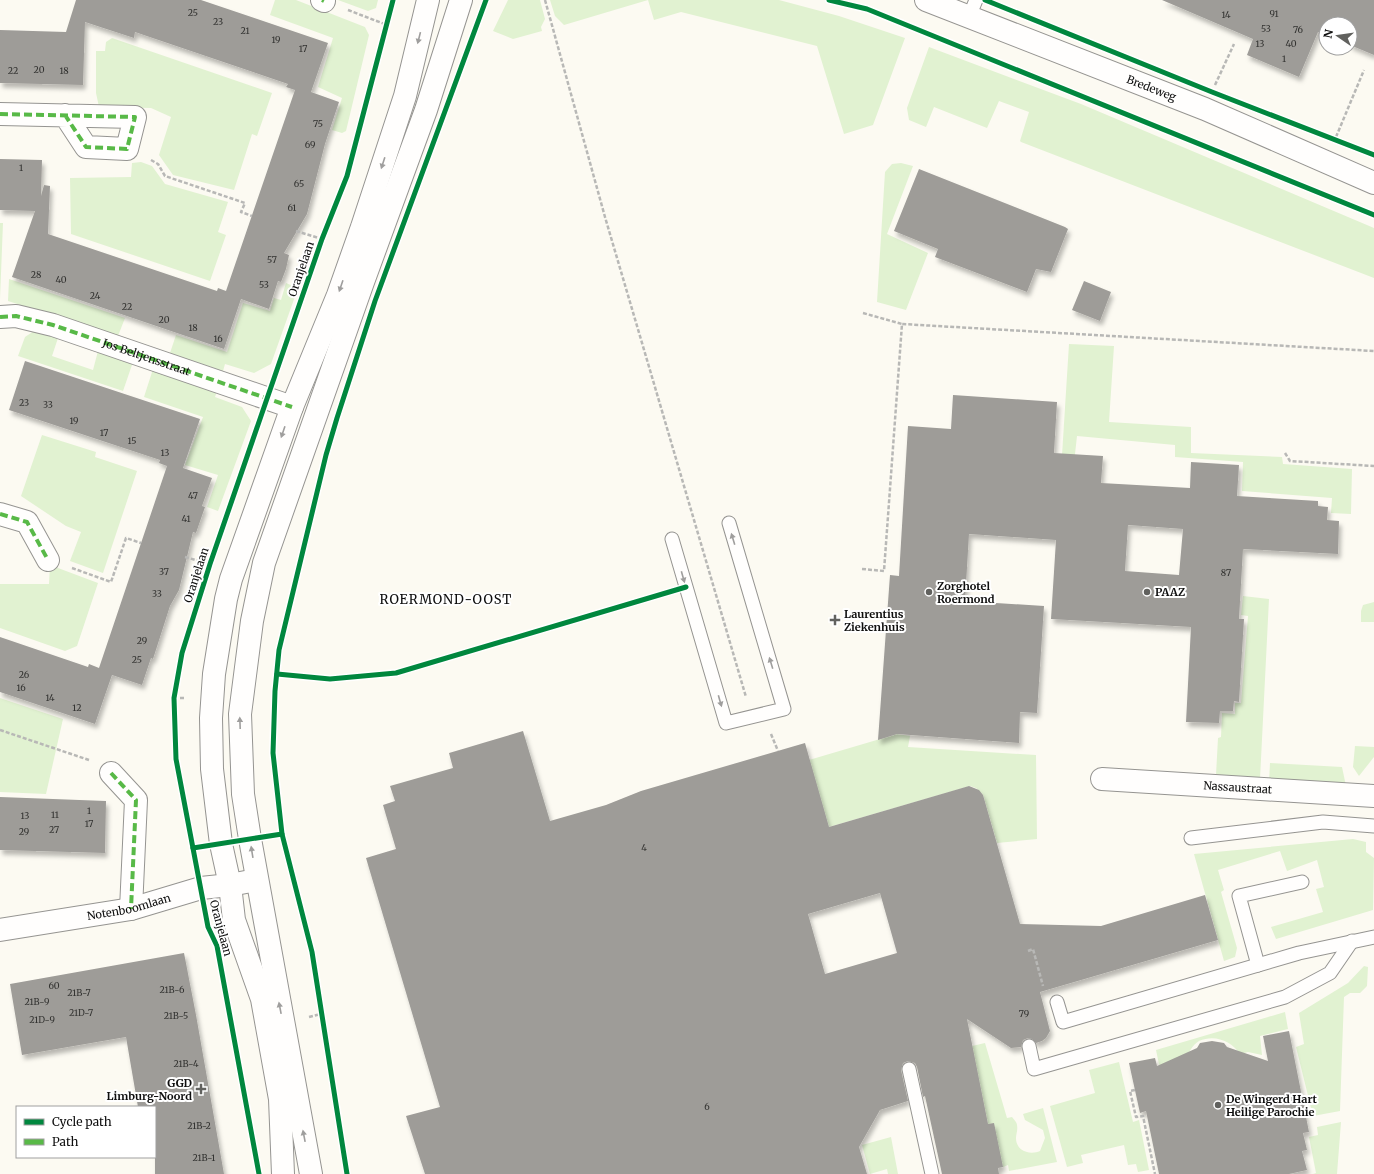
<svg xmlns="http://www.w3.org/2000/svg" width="1374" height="1174" font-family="Merriweather,serif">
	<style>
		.green { fill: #e1f2d1 }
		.building { fill: #9e9c98; fill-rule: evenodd; filter: url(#shadow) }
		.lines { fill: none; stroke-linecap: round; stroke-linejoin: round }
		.service-casing { stroke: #959491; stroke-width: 15 }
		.minor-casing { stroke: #959491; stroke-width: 24 }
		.tertiary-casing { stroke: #959491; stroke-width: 24 }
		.path { stroke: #b8b8b6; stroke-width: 2.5; stroke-dasharray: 4 2; stroke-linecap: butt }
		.service { stroke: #fffefd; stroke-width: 13 }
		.minor { stroke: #fffefd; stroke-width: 22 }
		.tertiary { stroke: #fffefd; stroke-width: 22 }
		.quiet { stroke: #58b947; stroke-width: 4; stroke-dasharray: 8 4; stroke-linecap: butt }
		.cycleway-casing { stroke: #fff; stroke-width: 8 }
		.cycleway { stroke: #00873e; stroke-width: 5 }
		.oneway { fill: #9f9e9d }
		.poi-dot { fill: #61615e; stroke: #fff; stroke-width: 1.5 }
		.labels { text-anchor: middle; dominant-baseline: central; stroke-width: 4; stroke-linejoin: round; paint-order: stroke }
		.number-label { font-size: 9px; fill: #323230 }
		.street-label { font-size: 11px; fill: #0e0e0e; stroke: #fff }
		.poi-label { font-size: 11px; font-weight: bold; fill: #0e0e0e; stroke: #fff; text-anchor: start }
		.quarter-label { font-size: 13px; letter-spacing: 1px; fill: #0e0e0e; stroke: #fff }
	</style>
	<defs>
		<filter id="shadow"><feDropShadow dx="2.5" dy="4.5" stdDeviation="2" flood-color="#0004"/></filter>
	</defs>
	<rect width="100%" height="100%" fill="#fcfaf2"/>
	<g class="green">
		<polygon points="275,0 296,0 365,27 369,35 346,131 342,133 332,130 342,98 318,87 333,38 270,15"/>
		<polygon points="338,0 378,0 376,8 368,11"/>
		<polygon points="508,0 540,0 545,19 541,27 542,31 513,39 493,31"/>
		<polygon points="550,0 779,0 839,16 905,38 873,125 844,134 817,46 681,12 654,20 648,0 564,25 555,16"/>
		<polygon points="112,38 272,93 257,136 252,134 234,190 173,175 159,155 171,117 151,108 99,107 96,93 96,51 105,51 106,42"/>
		<polygon points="929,47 1081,104 1374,228 1374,278 1021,142 1020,141 1029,112 999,101 987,128 934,107 926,127 909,120 907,108"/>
		<polygon points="141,162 152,166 165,184 228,202 218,232 226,235 210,281 71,234 70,178 131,177 132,163"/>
		<polygon points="901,163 913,166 887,234 928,253 906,310 877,302 885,172 892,164"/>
		<polygon points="0,223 3,223 0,299"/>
		<polygon points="9,279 125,318 118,336 8,301"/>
		<polygon points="286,283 298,288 271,364 254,373 225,364 223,371 170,353 176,335 227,352 243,303 270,311 274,298 281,300"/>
		<polygon points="37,329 59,335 52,356 93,370 98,351 133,362 123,391 18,356 25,337"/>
		<polygon points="1069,344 1114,346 1109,422 1191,427 1191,453 1282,457 1283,464 1352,469 1351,514 1331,513 1332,498 1242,491 1243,462 1175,457 1175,445 1077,436 1073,472 1061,471"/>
		<polygon points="153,369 217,391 215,397 242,407 251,421 218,511 207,507 218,475 185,465 203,417 144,397"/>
		<polygon points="42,435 96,452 95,457 137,471 103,573 70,561 81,532 66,526 21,496"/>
		<polygon points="50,565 98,583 77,646 65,651 0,628 0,584 49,584"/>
		<polygon points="1243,596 1269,599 1260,779 1216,775 1218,738 1221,737 1222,713 1235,714 1235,703 1241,703 1248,616 1241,615"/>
		<polygon points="1374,602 1374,622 1361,622 1361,611 1363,605"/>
		<polygon points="0,698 63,719 46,794 0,792"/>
		<polygon points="897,734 910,736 908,747 1036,755 1037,839 997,843 983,795 976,788 970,786 829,827 809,760"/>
		<polygon points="1355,746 1374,747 1374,757 1359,776 1353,767"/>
		<polygon points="1270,763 1342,767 1346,786 1269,782"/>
		<polygon points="1353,839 1366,842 1366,852 1374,858 1373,910 1276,939 1271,927 1323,912 1316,889 1324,887 1317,860 1287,871 1280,851 1218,870 1224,890 1221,892 1237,948 1235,957 1224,961 1194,854"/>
		<polygon points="1364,966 1368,967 1367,986 1360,993 1350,993 1344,997 1340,1111 1313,1116 1296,1047 1304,1044 1299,1013 1348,983"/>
		<path d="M1285,1012L1288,1029L1260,1036L1262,1055L1248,1052L1240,1054C1231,1041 1215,1034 1199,1041C1192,1045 1190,1052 1185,1058C1179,1066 1170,1072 1162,1079L1156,1050Z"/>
		<path d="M985,1043L1007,1118L1012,1117C1014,1120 1017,1122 1017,1125C1018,1130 1016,1134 1016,1138C1016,1152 1031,1155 1040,1151L1045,1138L1043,1130L1025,1120L1023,1114L1043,1108L1057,1162L1009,1171L1008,1165L1003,1167L988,1124L972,1046Z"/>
		<polygon points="1119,1062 1133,1122 1139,1120 1149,1170 1138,1172 1136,1164 1128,1165 1124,1145 1081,1155 1083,1163 1067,1167 1050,1106 1095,1093 1089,1070"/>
		<polygon points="1341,1122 1337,1174 1313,1174 1316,1173 1309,1137 1318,1135 1317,1127"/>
		<polygon points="891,1137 898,1174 888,1174 887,1169 870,1174 862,1145"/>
	</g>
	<g class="building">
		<polygon points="76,0 201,0 328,43 311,92 339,102 325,144 307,214 284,253 289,255 286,269 281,282 278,281 269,309 241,299 224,349 12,277 35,211 0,210 0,159 42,160 41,196 44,185 50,186 48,234 217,291 218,288 226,291 295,90 286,87 288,84 135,32 134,38 85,22 83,85 0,83 0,30 66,32"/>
		<polygon points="1162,0 1374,0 1374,55 1350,45 1350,24 1326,24 1326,35 1318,32 1299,77 1247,55 1253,39"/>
		<polygon points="919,169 1065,227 1068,229 1051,272 1036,269 1027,292 935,257 938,249 894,231"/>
		<polygon points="1084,281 1111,292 1100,321 1072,310"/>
		<polygon points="25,361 200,419 183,468 212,478 202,506 205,507 196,533 193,532 179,590 170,606 153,659 151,658 142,685 112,675 95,724 0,692 0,637 88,667 89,664 99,668 167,466 159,463 160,460 9,410"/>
		<path d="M953,395L1057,402L1054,453L1103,456L1101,483L1190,488L1191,462L1239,465L1237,496L1318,501V506L1328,507L1327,520L1339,521L1338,554L1243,549L1239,619H1244L1239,702L1234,701L1233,711H1220L1219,723L1186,722L1191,627L1051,619L1056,540L969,534L965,601L1044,606L1037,713L1020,712L1019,743L897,734L878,740L890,575L899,576L908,426L951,429ZM1128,525L1183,529L1179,575L1125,571Z"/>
		<path d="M523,731L550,821L606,805L641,791L805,743L829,827L969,786L979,790L983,795L1020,924L1101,926L1205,895L1218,940L1040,992L1050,1031L1046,1038L1042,1041L1036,1043L1032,1039L1028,1038L1023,1040L1021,1047L1011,1048L967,1019L988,1124L994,1123L1003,1167L998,1168L999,1174H942L925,1096L923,1097L917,1067L915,1063L908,1061L903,1063L901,1070L908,1101L880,1110L859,1147L867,1174H425L406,1116L440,1107L366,858L396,849L383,805L395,801L390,786L453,768L449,753ZM880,893L897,953L825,974L808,914Z"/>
		<polygon points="0,797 106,801 105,853 0,850"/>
		<polygon points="184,953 196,1015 224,1174 155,1174 155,1107 138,1107 126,1037 22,1055 10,984"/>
		<polygon points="1289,1031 1309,1132 1303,1133 1307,1150 1302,1151 1307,1170 1289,1174 1159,1174 1146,1111 1140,1113 1129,1063 1155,1058 1157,1066 1197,1048 1200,1043 1212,1041 1224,1043 1227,1047 1268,1061 1263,1036"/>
	</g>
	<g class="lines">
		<g class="service-casing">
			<g id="service">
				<polyline points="969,17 976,0"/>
				<polyline points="672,539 726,723 784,709 729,523"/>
				<polyline points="1191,838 1323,822 1374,826"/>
				<polyline points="1258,965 1239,896 1302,882"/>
				<polyline points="1057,1002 1063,1022 1299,953 1374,937"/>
				<polyline points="1029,1046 1034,1069 1285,997 1330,973 1352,941"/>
				<polyline points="909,1069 932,1174"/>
			</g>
		</g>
		<g class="minor-casing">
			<g id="minor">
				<polyline points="322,0 324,1"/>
				<polyline points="0,114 135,117 127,149 86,147 65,115"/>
				<polyline points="0,317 16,316 53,325 292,407"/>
				<polyline points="0,514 27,522 48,560"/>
				<polyline points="111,773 136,800 131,909"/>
				<path id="s1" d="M1102,779L1374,796"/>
				<path id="s2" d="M0,930L131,909L201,888L230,885L256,880"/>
			</g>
		</g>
		<g class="tertiary-casing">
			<g id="tertiary">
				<path id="s3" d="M926,0L1205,109L1374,183"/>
				<polyline points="283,1174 280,1099 262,999 234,920 230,885 221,844 212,769 211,718 214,674 226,599 231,579 292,407 338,295 362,227 405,96 428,0"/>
				<polyline points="311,1174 250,839 243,794 240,714 252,621 264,563 363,282 426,110 461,0"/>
			</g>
		</g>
		<g class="path">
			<polyline points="545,0 605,217 746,697"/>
			<polyline points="348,10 387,25"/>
			<polyline points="1215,85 1234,44"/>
			<polyline points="1336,137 1364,70"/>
			<polyline points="151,160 158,164 165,176 245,203 241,212 252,216"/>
			<polyline points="296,231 322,239"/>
			<polyline points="863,313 902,324"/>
			<polyline points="1285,453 1290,461 1374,466"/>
			<polyline points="185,557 210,564"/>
			<polyline points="72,568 111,582 126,538 141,543"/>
			<polyline points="862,569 884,571 902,324 1374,351"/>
			<polyline points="174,698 186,698"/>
			<polyline points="0,730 89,760"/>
			<polyline points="771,734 778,751"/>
			<polyline points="1028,951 1033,949 1043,986"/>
			<polyline points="309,1017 321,1014"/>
			<polyline points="1135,1090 1130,1091 1136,1117 1143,1116 1155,1174"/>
		</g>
		<use href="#service" class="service"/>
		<use href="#minor" class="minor"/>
		<use href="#tertiary" class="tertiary"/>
		<g class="quiet">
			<polyline points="322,0 324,1"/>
			<polyline points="0,114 135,117 127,149 86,147 65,115"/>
			<path id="s4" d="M0,317L16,316L53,325L292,407"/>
			<polyline points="0,514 27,522 48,560"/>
			<polyline points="111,773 136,800 131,909"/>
		</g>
		<g class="cycleway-casing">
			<g id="cycleway">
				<polyline points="829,0 867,9 1374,215"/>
				<polyline points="985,0 1212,92 1374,155"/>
				<polyline points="277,674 330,679 396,673 686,587"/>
				<polyline points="193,848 282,834"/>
				<polyline points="259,1174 217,946 208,927 176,759 174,698 182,653 210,564 322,239 347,176 393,0"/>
				<polyline points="347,1174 312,952 282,834 273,753 275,691 279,650 326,455 337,418 375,301 486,0"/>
			</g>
		</g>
		<use href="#cycleway" class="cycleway"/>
	</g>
	<defs><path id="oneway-solid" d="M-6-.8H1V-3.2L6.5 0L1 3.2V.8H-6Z"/></defs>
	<g class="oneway">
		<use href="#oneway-solid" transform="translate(419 38) rotate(104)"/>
		<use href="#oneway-solid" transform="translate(383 163) rotate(108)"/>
		<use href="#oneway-solid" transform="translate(341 286) rotate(109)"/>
		<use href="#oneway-solid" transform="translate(283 432) rotate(109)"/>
		<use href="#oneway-solid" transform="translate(733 539) rotate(-107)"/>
		<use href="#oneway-solid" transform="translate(683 577) rotate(74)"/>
		<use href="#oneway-solid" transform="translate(771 663) rotate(-107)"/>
		<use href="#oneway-solid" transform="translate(720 701) rotate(74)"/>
		<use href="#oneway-solid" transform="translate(240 723) rotate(-92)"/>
		<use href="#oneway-solid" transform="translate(252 852) rotate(-99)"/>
		<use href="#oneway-solid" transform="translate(280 1008) rotate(-101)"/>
		<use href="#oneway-solid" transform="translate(304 1136) rotate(-101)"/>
	</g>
	<g class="poi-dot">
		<circle cx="929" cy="592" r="4"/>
		<circle cx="1147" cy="592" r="4"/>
		<path d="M833 614h4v4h4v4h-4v4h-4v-4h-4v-4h4z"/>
		<path d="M199 1083h4v4h4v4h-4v4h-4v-4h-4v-4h4z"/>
		<circle cx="1218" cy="1105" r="4"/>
	</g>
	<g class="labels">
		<g class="number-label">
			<text x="193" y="12">25</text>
			<text x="1274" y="13">91</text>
			<text x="1226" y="14">14</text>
			<text x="218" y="21">23</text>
			<text x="1266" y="28">53</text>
			<text x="1298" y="29">76</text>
			<text x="245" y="30">21</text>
			<text x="276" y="39">19</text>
			<text x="1260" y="43">13</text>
			<text x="1291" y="43">40</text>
			<text x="303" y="48">17</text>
			<text x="1284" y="58">1</text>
			<text x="39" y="69">20</text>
			<text x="13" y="70">22</text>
			<text x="64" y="70">18</text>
			<text x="318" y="123">75</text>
			<text x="310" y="144">69</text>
			<text x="21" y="167">1</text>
			<text x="299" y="183">65</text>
			<text x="292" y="207">61</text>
			<text x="272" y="259">57</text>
			<text x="36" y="274">28</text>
			<text x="61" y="279">40</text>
			<text x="264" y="284">53</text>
			<text x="95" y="295">24</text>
			<text x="127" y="306">22</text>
			<text x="164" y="319">20</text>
			<text x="193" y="327">18</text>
			<text x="218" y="338">16</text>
			<text x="24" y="402">23</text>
			<text x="48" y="404">33</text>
			<text x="74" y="420">19</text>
			<text x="104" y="432">17</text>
			<text x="132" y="440">15</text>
			<text x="165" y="452">13</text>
			<text x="193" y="495">47</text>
			<text x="186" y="518">41</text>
			<text x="164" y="571">37</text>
			<text x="1226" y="572">87</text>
			<text x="157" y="593">33</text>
			<text x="142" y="640">29</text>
			<text x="137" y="659">25</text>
			<text x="24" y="674">26</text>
			<text x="21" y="687">16</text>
			<text x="50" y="697">14</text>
			<text x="77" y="707">12</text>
			<text x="89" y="810">1</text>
			<text x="55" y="814">11</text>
			<text x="25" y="815">13</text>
			<text x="89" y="823">17</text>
			<text x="54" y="829">27</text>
			<text x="24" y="831">29</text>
			<text x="644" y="847">4</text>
			<text x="54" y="985">60</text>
			<text x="172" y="989">21B-6</text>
			<text x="79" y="992">21B-7</text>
			<text x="37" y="1001">21B-9</text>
			<text x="81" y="1012">21D-7</text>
			<text x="1024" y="1013">79</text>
			<text x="176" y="1015">21B-5</text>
			<text x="42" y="1019">21D-9</text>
			<text x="186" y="1063">21B-4</text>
			<text x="707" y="1106">6</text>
			<text x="199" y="1125">21B-2</text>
			<text x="204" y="1157">21B-1</text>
		</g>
		<g class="street-label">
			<text stroke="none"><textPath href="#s3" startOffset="242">Bredeweg</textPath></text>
			<text transform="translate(301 269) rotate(-71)">Oranjelaan</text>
			<text stroke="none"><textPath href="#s4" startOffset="153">Jos Beltjensstraat</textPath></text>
			<text transform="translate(196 575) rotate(-72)">Oranjelaan</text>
			<text stroke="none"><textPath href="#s1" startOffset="136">Nassaustraat</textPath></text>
			<text stroke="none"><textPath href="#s2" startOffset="131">Notenboomlaan</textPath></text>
			<text transform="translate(221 928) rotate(75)">Oranjelaan</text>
		</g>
		<g class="poi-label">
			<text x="937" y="586">Zorghotel<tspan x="937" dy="13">Roermond</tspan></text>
			<text x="1155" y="592">PAAZ</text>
			<text x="844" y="614">Laurentius<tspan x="844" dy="13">Ziekenhuis</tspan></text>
			<text x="192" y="1083" text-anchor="end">GGD<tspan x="192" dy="13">Limburg-Noord</tspan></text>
			<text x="1226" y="1099">De Wingerd Hart<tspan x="1226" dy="13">Heilige Parochie</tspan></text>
		</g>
		<g class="quarter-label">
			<text x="446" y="599">ROERMOND-OOST</text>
		</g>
	</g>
	<rect x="16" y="1106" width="140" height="52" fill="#ffffff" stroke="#9f9f9f"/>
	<rect x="24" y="1119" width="20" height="6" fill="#00873e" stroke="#9f9f9f"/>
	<text x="52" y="1126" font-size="12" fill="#0e0e0e">Cycle path</text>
	<rect x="24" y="1139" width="20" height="6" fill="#58b947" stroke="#9f9f9f"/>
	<text x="52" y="1146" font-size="12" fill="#0e0e0e">Path</text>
	<g transform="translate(1338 36) rotate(283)"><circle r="19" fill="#ffffff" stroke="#9f9f9f"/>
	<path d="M0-3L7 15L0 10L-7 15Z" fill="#61615e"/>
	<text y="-6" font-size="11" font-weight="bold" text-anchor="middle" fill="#0e0e0e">N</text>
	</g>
</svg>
